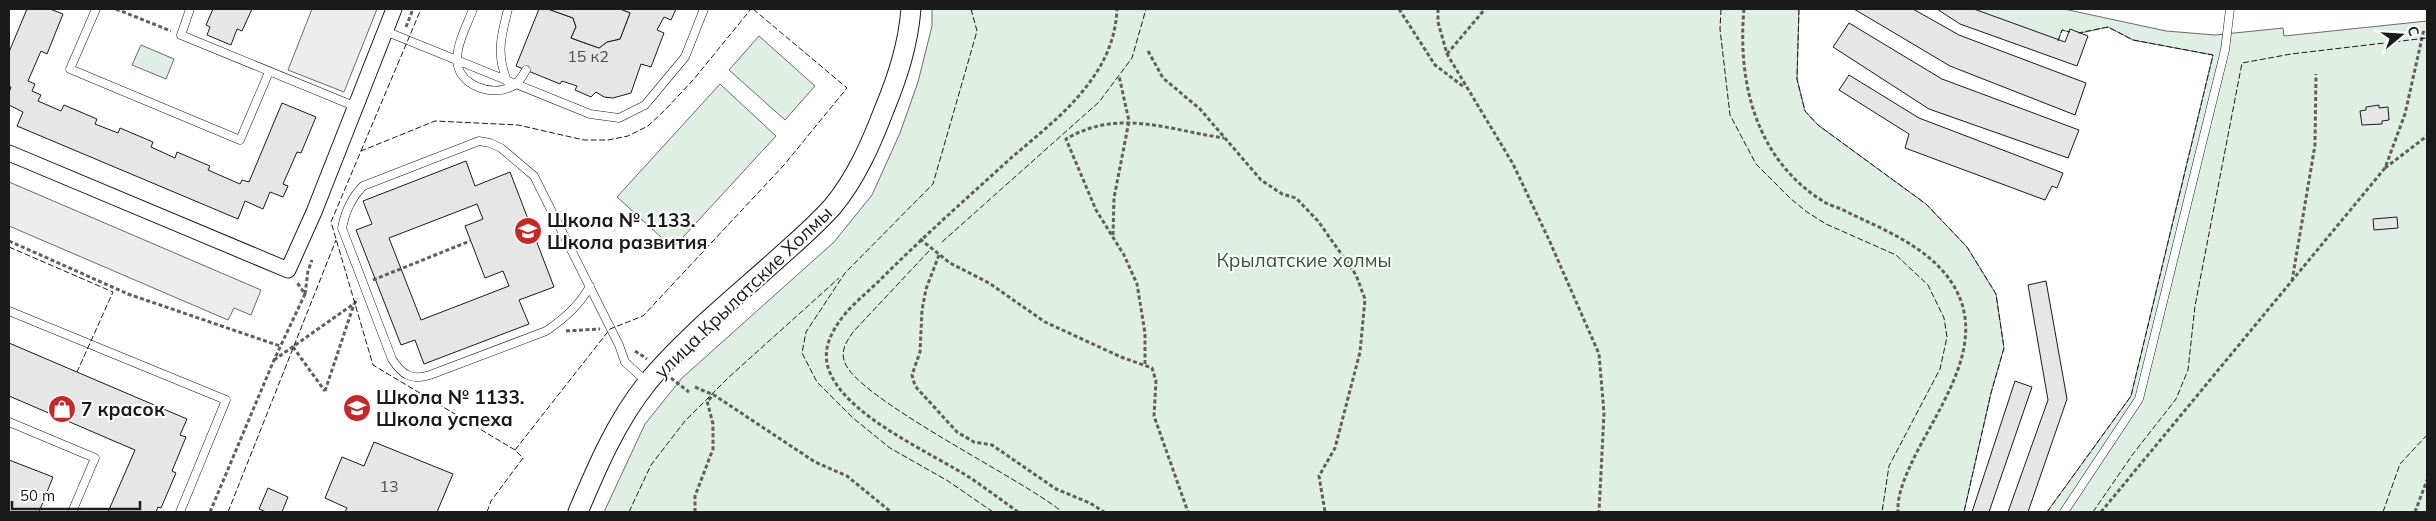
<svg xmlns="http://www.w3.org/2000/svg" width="2436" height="521" font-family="Mulish,sans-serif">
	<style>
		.green { fill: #e0efe3; stroke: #6a6a6a }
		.parking { fill: #ededed; stroke: #6a6a6a }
		.building { fill: #e6e6e6; stroke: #1a1a1a; fill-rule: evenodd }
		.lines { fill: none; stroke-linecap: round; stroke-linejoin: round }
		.service-casing { stroke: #1a1a1a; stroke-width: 9 }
		.minor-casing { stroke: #1a1a1a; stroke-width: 17 }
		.tertiary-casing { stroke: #1a1a1a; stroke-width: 21 }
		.path { stroke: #5f5f5f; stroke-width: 3; stroke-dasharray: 4 2.5; stroke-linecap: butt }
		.service { stroke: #fff; stroke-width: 8 }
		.minor { stroke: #fff; stroke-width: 15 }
		.tertiary { stroke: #fff; stroke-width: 19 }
		.fence { stroke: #1a1a1a; stroke-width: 1; stroke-dasharray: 6 2.5; stroke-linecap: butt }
		.labels { text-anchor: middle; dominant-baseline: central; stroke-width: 4; stroke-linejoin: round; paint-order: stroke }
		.number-label { font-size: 16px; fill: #4d4d4d }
		.poi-label { font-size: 19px; font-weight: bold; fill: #1a1a1a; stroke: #fff; text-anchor: start }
		.park-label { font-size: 19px; fill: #2b5a34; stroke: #fff }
		.street-label { font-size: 19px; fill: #1a1a1a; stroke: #fff }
	</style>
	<rect width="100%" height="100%" fill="#fff"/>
	<g class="green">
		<polygon points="932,9 1799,9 1797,79 1805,111 1818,125 1926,204 1967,247 1996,294 2004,348 1991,393 1964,512 604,512 645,424 682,378 834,242 872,195 900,133 918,82 932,26"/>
		<polygon points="1964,9 2064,9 2166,31 2215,35 2283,28 2284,36 2427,21 2427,512 2047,512 2131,396 2213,55 2133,40 2108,27 2076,34 2062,30 2056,46"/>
		<polygon points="759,36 815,86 785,120 729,70"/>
		<polygon points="141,45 174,59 166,79 132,65"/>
		<polygon points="720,84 776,136 673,248 617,197"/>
	</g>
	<g class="parking">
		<polygon points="312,9 377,9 344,92 288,70"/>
		<polygon points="9,182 261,290 251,315 234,308 228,320 9,226"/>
	</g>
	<g class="building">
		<polygon points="27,9 50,9 63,14 47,54 41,51 28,81 35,84 32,91 41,95 38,101 61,111 64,105 97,119 95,124 118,133 120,128 153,142 151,147 175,158 177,152 210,166 208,170 240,184 242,180 249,182 282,103 316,117 301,153 297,152 283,184 288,186 283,197 270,192 263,209 245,201 238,219 17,126 23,112 9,105 9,93 11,87 9,86 9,52"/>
		<polygon points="213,9 252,9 242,31 237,29 231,45 207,35 210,27 206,25"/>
		<polygon points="539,9 548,9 573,18 576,27 571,38 599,48 607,42 620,39 630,13 620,9 676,9 671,20 664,17 657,30 664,33 651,67 641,64 631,93 613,98 604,97 596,92 591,97 575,90 577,86 562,81 560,84 516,66"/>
		<polygon points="548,9 620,9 630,13 620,39 607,42 599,48 571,38 576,27 573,18"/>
		<polygon points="1854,9 1913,9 1959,35 2086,83 2075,115 1950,66"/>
		<polygon points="1937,9 1974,9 2065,42 2070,29 2088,36 2077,66 1960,24"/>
		<polygon points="1849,23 1942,79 2079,130 2068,158 1929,109 1833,47"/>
		<polygon points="1849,75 1919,118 2063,173 2057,188 2052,186 2045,200 1905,148 1909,134 1839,90"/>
		<polygon points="2379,105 2379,108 2388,107 2389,120 2382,121 2382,124 2362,125 2360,111 2366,110 2366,107"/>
		<path d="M466,161L475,186L510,172L554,287L519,300L529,324L424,364L415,340L401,345L356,230L372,224L363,201ZM477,204L483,219L465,226L485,278L503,271L509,286L421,320L389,238Z"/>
		<polygon points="2397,217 2398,228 2374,230 2373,219"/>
		<polygon points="2046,281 2067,399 2028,512 2008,512 2048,400 2028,285"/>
		<polygon points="9,343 187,419 180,435 186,437 172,471 176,473 161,508 158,507 156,512 108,512 135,450 9,396"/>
		<polygon points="2015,381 2032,387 1989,512 1972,512"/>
		<polygon points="374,442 453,474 437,512 345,512 347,508 325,498 342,457 364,466"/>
		<polygon points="9,460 53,477 39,512 9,512"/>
		<polygon points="268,488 288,497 282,512 266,512 259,509"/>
	</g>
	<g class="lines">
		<g class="service-casing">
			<g id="service">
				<polyline points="96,9 70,69 240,140 269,72"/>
				<polyline points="190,9 181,35 354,106"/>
				<path d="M473,9C467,25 457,43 457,60C458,85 491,97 511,87C518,84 522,77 526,70"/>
				<polyline points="385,31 590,114 619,118 645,105 685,57 704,9"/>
				<path d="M507,81C496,53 501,37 508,9"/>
				<path d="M590,286C580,305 564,319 546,331L430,375C412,381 402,375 392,359L342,228C345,212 351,198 363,186L479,141L490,143L501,148L534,176L619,345L625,362L648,383"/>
				<polyline points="9,311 226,400 180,512"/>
				<polyline points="9,422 95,458 72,512"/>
				<polyline points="2064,512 2139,399 2225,50 2230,9"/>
			</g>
		</g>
		<g class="minor-casing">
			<polyline id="minor" points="9,153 288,270 314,212 394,9"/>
		</g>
		<g class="tertiary-casing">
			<path id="tertiary" d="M578,512C597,467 616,422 647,383C687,335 738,295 784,253C801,238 818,223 833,206C856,178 871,144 884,110C898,76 908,45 911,9"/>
		</g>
		<g class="path">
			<polyline points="116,9 171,31"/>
			<polyline points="1399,9 1435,65 1464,87"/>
			<polyline points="1438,9 1438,22 1447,54 1513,164 1550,242 1599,354 1604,413 1599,512"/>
			<path d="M1744,9C1737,84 1757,162 1826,203C1832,206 1840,208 1847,212C1889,232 1946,254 1962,304C1979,357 1934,415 1912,462C1905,477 1897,495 1898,512"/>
			<polyline points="406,27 413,9"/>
			<polyline points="1148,51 1163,78 1200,109 1261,180 1282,194 1296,198 1318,221 1356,275 1365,299 1360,352 1335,448 1319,476 1325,512"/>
			<polyline points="1447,54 1485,9"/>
			<polyline points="2385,168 2427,136"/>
			<polyline points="1113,235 1114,198 1129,121 1119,76"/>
			<polyline points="920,239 950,263 989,283 1045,322 1121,357 1152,368 1156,381 1154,416 1188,512"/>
			<polyline points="9,241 128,294 280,346"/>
			<polyline points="939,255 926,289 922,310 920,352 912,375 915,386 957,432 974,442 992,445 1056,489 1090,503 1104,512"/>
			<polyline points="373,280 470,241"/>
			<polyline points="2292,281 2315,145 2316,74"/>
			<polyline points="305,294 308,271 312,260"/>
			<polyline points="566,331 600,329"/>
			<polyline points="293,347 325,391"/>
			<polyline points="635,351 647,359"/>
			<polyline points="274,360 355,303 357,298"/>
			<path d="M1145,364V333L1137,284L1124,255L1096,210L1066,139C1119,108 1168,130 1224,138"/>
			<polyline points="671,378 689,392"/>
			<polyline points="695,387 714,395 815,462 847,476 891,512"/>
			<polyline points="325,391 354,304"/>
			<polyline points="210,512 274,360 305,294 296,281"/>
			<polyline points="695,512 695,496 713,449 713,424 707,401 714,395"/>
			<path d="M1018,512C1003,501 988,490 972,479C932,453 852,419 831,375C824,361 825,346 833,332C843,311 865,295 881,279C923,237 967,198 1011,158C1040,133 1073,108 1094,76C1108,56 1116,33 1117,9"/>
			<polyline points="2101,512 2385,168 2405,114 2424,29"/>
			<polyline points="2415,512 2427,480"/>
		</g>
		<use href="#service" class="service"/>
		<use href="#minor" class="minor"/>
		<use href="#tertiary" class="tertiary"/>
		<g class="fence">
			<polyline points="971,9 977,31 933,184 845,273 806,332 802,353 817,382 853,418 890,448 948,481 993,512"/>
			<polyline points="1721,9 1720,29 1730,115 1756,164 1791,199 1807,212 1826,224 1896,255 1928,285 1944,318 1947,337 1940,369 1889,466 1882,512"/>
			<polyline points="1799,9 1797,79 1805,111 1818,125 1926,204 1967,247 1996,294 2004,348 1991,393 1964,512"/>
			<polyline points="2058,41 2062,30 2070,32"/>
			<polyline points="361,151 421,9"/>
			<polyline points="942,242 1099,102 1132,58 1146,9"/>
			<polyline points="9,247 113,292 77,372"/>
			<path d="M929,251L853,332C847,341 841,349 844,360C851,396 1025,480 1062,512"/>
			<polyline points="515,450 610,329 643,316 784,165 847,88 753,9"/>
			<polyline points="228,512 336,240"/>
			<polyline points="487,512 491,501 523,458 515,450 373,365 331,222 361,151 435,121 518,125 584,140 608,140 628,136 648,126 665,110 694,79 751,9"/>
			<polyline points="629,512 651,465 685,421 729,377 839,278"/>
			<polyline points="2047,512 2131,396 2213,55 2133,40 2108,27 2078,33"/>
			<polyline points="2093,512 2133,454 2176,399 2188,370 2195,306 2242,63 2291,54 2427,38"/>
			<polyline points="2383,512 2400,464 2427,435"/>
		</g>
	</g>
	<defs>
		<g id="school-disc" transform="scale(1.4375)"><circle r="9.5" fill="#c62828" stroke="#fff"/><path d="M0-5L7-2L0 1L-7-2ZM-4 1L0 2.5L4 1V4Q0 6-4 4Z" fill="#fff"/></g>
		<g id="shop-disc" transform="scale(1.4375)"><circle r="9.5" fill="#c62828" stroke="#fff"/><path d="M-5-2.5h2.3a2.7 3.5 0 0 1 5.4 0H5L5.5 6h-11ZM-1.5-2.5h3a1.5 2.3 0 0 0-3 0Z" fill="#fff"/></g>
	</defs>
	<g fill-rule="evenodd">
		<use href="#school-disc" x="528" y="231"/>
		<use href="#school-disc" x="357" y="408"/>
		<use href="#shop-disc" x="62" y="409"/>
	</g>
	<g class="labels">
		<g class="number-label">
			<text x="588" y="56">15 к2</text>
			<text x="389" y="486">13</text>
		</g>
		<g class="poi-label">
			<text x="547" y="220">Школа № 1133.<tspan x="547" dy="22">Школа развития</tspan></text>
			<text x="376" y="397">Школа № 1133.<tspan x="376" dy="22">Школа успеха</tspan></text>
			<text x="81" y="409">7 красок</text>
		</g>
		<g class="park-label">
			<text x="1304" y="260">Крылатские холмы</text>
		</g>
		<g class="street-label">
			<text transform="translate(743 292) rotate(-44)">улица Крылатские Холмы</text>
		</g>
	</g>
	<rect width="2436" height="521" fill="none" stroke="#1a1a1a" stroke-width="20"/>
	<g transform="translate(2401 35) rotate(72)" stroke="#ffffff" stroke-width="4" paint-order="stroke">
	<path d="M0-4L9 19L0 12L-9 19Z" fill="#1a1a1a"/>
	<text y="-8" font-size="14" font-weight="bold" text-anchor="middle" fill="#1a1a1a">С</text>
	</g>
	<path d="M12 501v8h128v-8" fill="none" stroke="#1a1a1a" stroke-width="2.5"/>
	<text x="20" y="501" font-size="15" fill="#1a1a1a" stroke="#ffffff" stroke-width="4" paint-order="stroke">50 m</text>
</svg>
